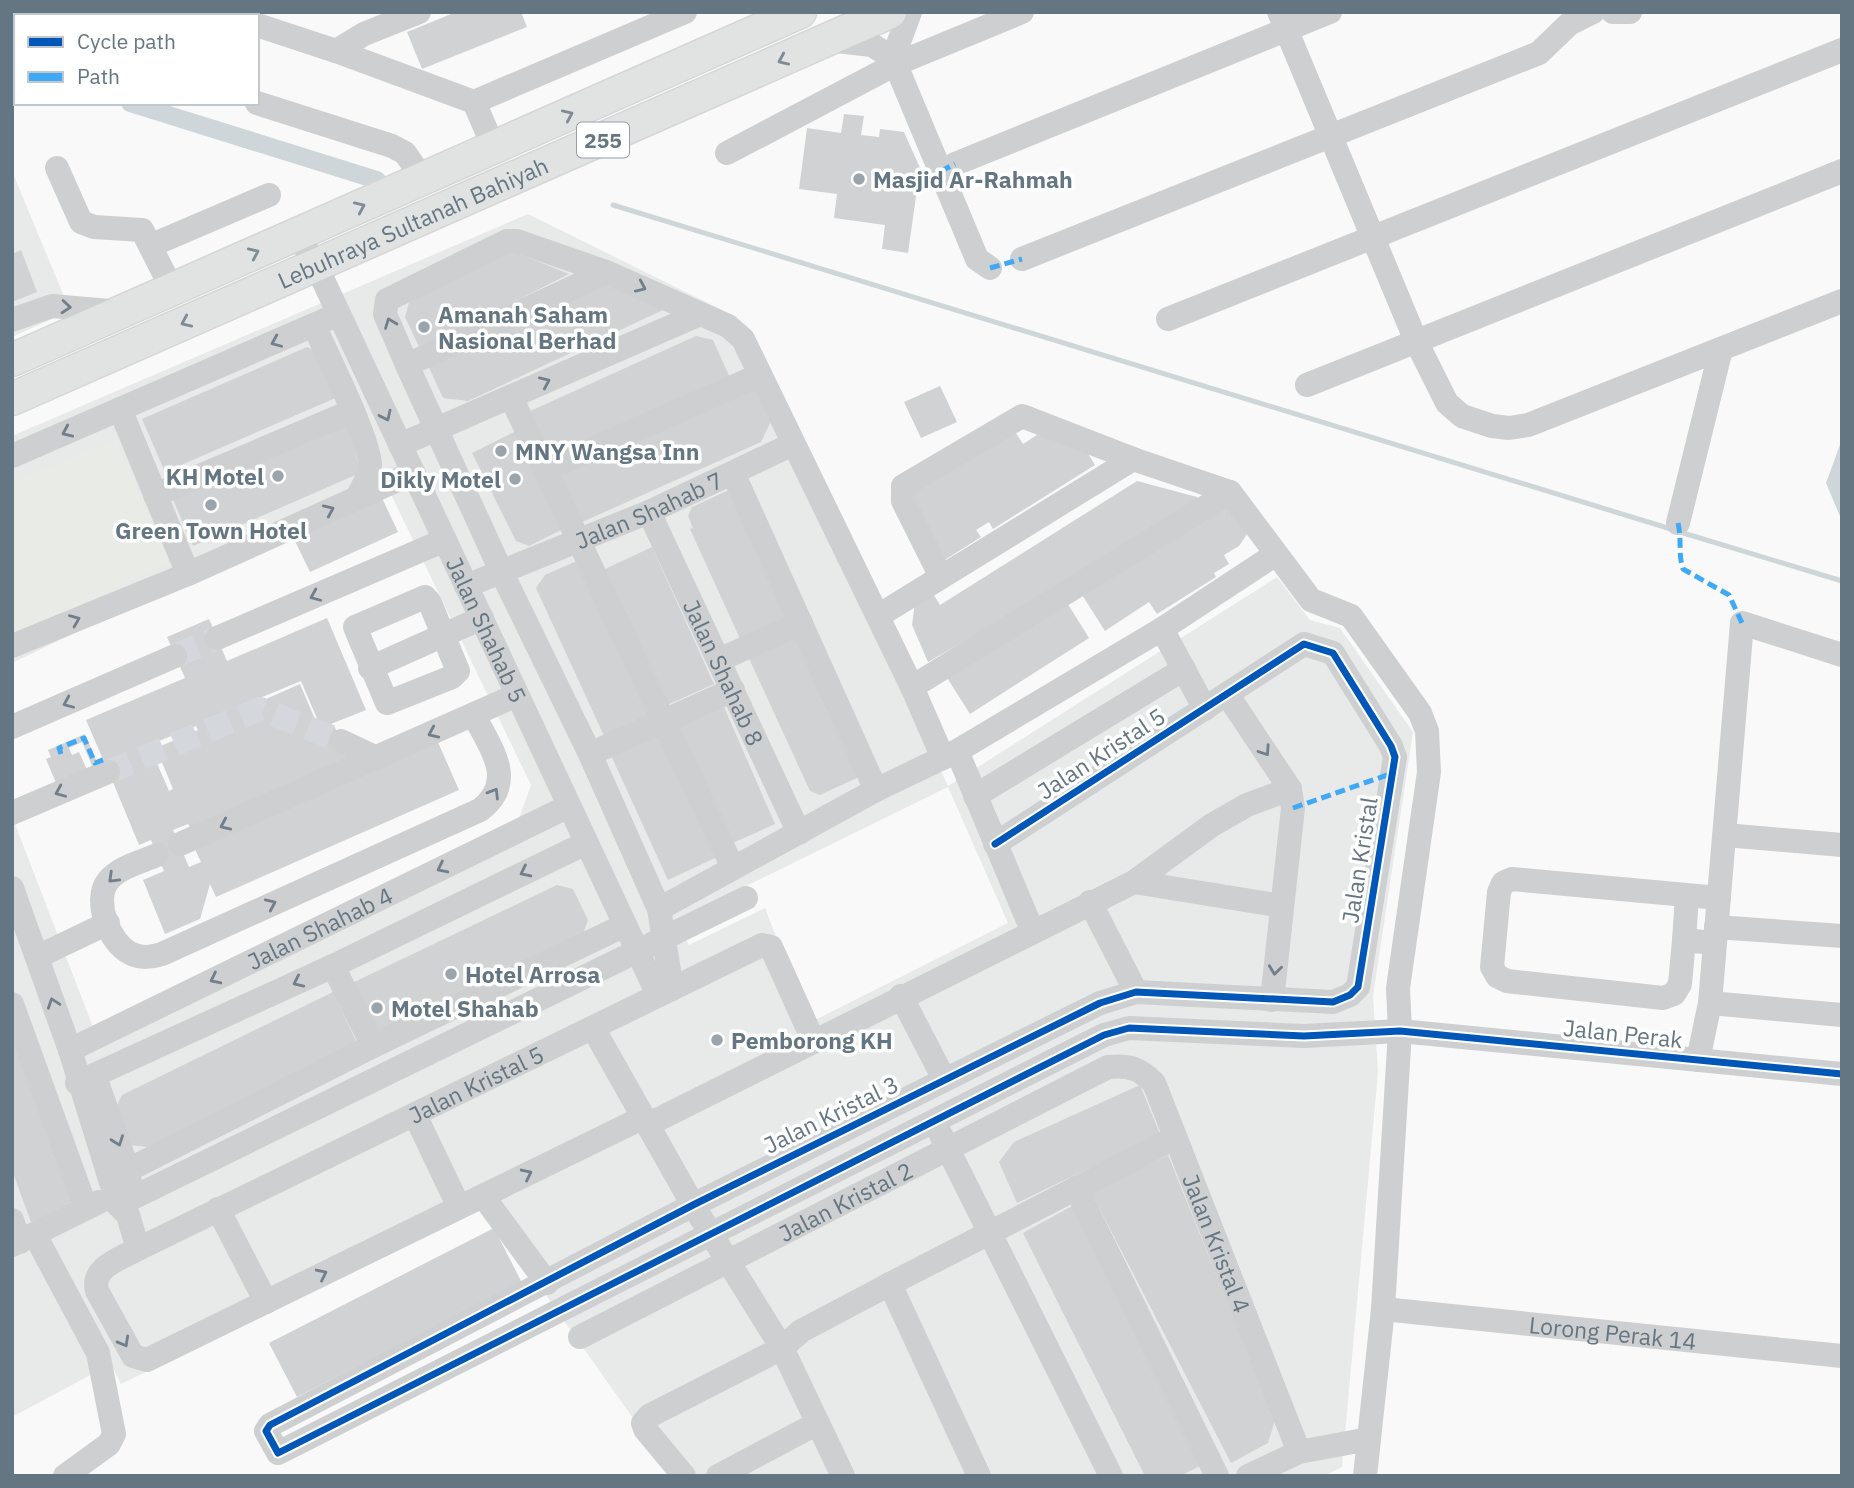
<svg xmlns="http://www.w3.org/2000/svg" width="1854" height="1488" font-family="'IBM Plex Sans',sans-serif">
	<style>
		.built { fill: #e8e9e9; fill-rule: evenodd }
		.green { fill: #e8ebe6 }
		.water { fill: #ced6d9 }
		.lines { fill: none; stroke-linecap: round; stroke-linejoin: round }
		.stream { stroke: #ced6d9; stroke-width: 5 }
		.canal { stroke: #ced6d9; stroke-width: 18 }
		.building { fill: #d0d2d3; fill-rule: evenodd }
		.minor-tunnel { stroke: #d4d8dc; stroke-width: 24; stroke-dasharray: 24 12; stroke-linecap: butt }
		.major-casing { stroke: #d5d6d7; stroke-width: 35 }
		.minor { stroke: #cecfd0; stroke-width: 24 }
		.major { stroke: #e1e2e2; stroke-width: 32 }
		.quiet { stroke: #3fa9f5; stroke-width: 5; stroke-dasharray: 10 5; stroke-linecap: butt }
		.cycleway-casing { stroke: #fff; stroke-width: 11 }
		.cycleway { stroke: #0057b8; stroke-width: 7 }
		.oneway { stroke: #7e8c96 }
		.oneway2 { stroke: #707f8b }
		.poi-dot { fill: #99a4ac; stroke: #fff; stroke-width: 2.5 }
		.labels { text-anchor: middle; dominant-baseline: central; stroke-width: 7; stroke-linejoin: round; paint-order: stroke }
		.shield { fill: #fff; stroke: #939fa8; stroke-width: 2 }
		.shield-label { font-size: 21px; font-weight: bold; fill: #657683 }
		.poi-label { font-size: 23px; font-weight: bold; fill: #657683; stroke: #fff; text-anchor: start }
		.street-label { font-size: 23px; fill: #657683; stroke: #fff }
	</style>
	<rect width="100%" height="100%" fill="#f9f9f9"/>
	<g class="built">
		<polygon points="12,171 70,311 12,337"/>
		<path d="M528,214L724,311L948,786L1277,577L1310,620L1340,628L1413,732L1373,996L1378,1072L1342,1467L1324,1476H674L484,1208L121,1384L111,1364L12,1417V816L93,1027L517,824L531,785L386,484L12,663V436ZM948,787L1008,923L809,1023L765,908L689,945L677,920Z"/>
	</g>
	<polygon class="green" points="117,439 170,563 12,638 12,482"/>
	<polygon class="water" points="1842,439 1842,521 1826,483"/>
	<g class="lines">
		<g class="stream">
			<polyline points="613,205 1671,529"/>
			<polyline points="1680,532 1842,581"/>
		</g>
		<g class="canal">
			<polyline points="12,67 16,68"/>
			<polyline points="130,103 377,180"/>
		</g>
	</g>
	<g class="building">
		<polygon points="456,12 521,12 527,27 422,69 407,32"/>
		<polygon points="844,114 864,116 861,135 879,137 880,129 904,132 920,168 908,253 882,249 885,225 834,218 837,194 799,189 807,128 841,133"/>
		<polygon points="21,250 37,292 12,302 12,254"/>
		<polygon points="512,251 569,274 420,349 405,317 410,299"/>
		<polygon points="599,280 663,310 468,401 443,398 426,361"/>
		<polygon points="696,336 713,340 731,380 551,461 528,412"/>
		<polygon points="307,347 321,353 340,396 165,472 142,419"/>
		<polygon points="754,383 771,421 761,442 580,523 557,472"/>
		<polygon points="940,386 957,422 921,438 904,402"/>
		<polygon points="348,418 360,473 193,546 171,495"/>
		<polygon points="520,429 569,526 529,546 516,541 472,453"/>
		<polygon points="1014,430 1023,444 1040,433 1085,449 1095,465 993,529 989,522 976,530 981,537 940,563 910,495"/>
		<polygon points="1137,481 1197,497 1202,505 928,662 912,625 915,603 932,592 940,605"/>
		<polygon points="729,490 788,619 741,641 690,529 693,528 688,516 692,507"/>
		<polygon points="1227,496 1249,531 1239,546 1224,555 1229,564 1214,573 1216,577 1157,614 1149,602 1105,631 1079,590"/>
		<polygon points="382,498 398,532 310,572 294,539"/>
		<polygon points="652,547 714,684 665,706 603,570"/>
		<polygon points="579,560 651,717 605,738 536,588 545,575"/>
		<polygon points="1064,598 1089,638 970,714 944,673"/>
		<path d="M327,618L366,710L321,728L301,681L255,700L257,703L300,684L320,731L334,725L349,761L191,829L188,824L173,830L189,867L201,862L194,847L437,740L459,790L216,897L210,884L200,919L165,934L143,880L164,871L151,840L139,845L105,763L93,768L82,742L69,748L72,755L79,752L87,770L56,783L46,759L51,757L48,750L85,734L96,760L102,757L86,720L185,678L167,637L209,619L227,661ZM196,726L198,730L156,748L173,789L169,791L149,745Z"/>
		<polygon points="795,632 861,776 820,795 810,791 747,654"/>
		<polygon points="721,700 775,824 735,842 725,839 673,721"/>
		<polygon points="658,729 717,857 668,880 609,751"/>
		<polygon points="557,885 573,889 588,920 582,936 372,1037 348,985"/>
		<polygon points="333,992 358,1045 147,1147 130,1145 114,1112 122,1095"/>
		<polygon points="13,1018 72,1201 61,1211 31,1222 12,1170"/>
		<polygon points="1140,1085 1160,1134 1017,1203 999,1162 1014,1142"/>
		<polygon points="1168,1155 1275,1420 1268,1443 1231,1463 1091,1192"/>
		<polygon points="1074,1205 1200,1466 1180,1476 1145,1476 1023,1233"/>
		<polygon points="494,1228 522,1283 297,1397 269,1343"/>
	</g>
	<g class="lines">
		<g class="minor-tunnel">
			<polyline points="175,656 217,638"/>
			<polyline points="108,772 260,709 341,741"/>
		</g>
		<g class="major-casing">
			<g id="major">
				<polyline points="12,360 800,12"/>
				<path id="s8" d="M12,399L890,12"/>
			</g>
		</g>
		<g class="minor">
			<polyline points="216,12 227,16"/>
			<polyline points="1279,12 1416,341 1447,403 1462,416 1492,426 1509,428 1528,425 1842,301"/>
			<polyline points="1613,12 1630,12"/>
			<polyline points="257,25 336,51 474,102 685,12"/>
			<polyline points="12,27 16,28"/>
			<polyline points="827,40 872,45 893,58 977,259 990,268"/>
			<polyline points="336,51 364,34 419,12"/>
			<polyline points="893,58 910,12"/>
			<polyline points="474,102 494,148"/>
			<polyline points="257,103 392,146 405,153 423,179"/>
			<polyline points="727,153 896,64 1022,12"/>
			<polyline points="955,164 1330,12"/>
			<polyline points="57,168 81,222 94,227 142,230 172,289"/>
			<path id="s1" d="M297,234L316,265L658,995"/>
			<polyline points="152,245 269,195"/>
			<polyline points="1022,259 1539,53 1569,24 1593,12"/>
			<polyline points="1168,319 1842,50"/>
			<polyline points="12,320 52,306 121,312"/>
			<path d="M314,325C325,351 373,445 370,468C369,477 361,489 357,498"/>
			<polyline points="407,365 606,272"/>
			<polyline points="1307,385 1842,171"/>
			<polyline points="511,397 733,868"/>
			<polyline points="120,409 188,574"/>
			<polyline points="400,445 700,314"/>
			<polyline points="12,456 339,314"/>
			<polyline points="547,469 760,375"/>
			<polyline points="733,473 876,790"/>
			<polyline points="155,495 352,411"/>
			<path id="s2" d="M649,512L799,833"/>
			<polyline points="1678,523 1721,349"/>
			<polyline points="941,577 903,501 903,486 1022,416 1133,459"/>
			<path id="s3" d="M466,586L649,512L793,444"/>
			<polygon points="425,597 430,603 458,671 452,677 387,703 355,627"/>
			<polyline points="878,616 1133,459 1230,492 1311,600 1351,616 1420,713 1427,731 1429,772 1398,988 1400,1031 1383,1309 1365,1476"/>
			<polyline points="1162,629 1205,709"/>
			<polyline points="217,638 445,540"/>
			<polyline points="12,646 188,574 413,473"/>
			<polyline points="719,660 801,623"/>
			<polyline points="370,668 482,618"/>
			<polyline points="912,687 1230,492"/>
			<polyline points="1227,694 1290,789 1293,808 1272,1000"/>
			<polyline points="12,727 175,656"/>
			<polyline points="341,741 377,758"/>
			<polyline points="957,751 1032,930"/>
			<polyline points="590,754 733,690"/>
			<polyline points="975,796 1184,669"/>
			<polyline points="12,813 108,772"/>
			<polyline points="1725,835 1842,845"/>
			<polyline points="180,844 517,695"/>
			<polyline points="995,844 1304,644 1333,653 1391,746 1395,757 1358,987 1350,995 1333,1002 1136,992 1100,1003 693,1205 270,1425 266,1431 278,1453 1104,1035 1129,1028 1304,1036 1400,1031 1842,1074"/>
			<path d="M157,855C141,862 119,867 108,881C93,900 109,943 130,953C141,959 151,957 162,954L480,810C518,781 490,748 474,715"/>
			<polyline points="1134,882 1282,906"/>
			<polyline points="12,888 70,1050 118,1205 128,1215 138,1249"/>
			<polyline points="1090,902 1136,992"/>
			<polyline points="659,909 876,790 957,751 1162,629 1276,554"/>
			<polyline points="1716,927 1842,936"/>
			<polyline points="1684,940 1687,896"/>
			<polyline points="1714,943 1684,940 1680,984 1674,994 1663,998 1507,981 1497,976 1492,967 1499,892 1503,883 1512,879 1719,898"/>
			<polyline points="37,957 108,923"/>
			<polyline points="333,966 373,1046"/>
			<polyline points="672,989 659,909 590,754 501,571 407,365 385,314 387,300 507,241 517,241 606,272 728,326 743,339 912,687 943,758"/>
			<polyline points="901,996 944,1079"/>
			<polyline points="1710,1003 1842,1015"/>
			<polyline points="12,1004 86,1208"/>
			<polyline points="593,1028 693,1205 782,1348 843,1476"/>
			<path id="s4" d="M70,1050L569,806"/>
			<polyline points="1698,1060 1710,1003 1742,623 1842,655"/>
			<polyline points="95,1077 128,1170 130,1183"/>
			<polyline points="77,1083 333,966 586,843"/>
			<polyline points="415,1115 459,1207"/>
			<path id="s5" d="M642,1118L147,1360L133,1356L97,1291C91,1267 120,1259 138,1249L762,945L771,947L813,1040"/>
			<polyline points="647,1125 1134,882 1212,825 1247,805 1290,789"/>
			<polyline points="941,1135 1111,1476"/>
			<polyline points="109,1176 128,1170 373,1046 625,925"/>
			<polyline points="1076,1188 1217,1476"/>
			<polyline points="483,1196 547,1283"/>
			<polyline points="118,1205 746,898"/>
			<polyline points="218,1209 266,1302"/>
			<polyline points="12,1220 20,1242"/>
			<polyline points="35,1235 98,1353 114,1434 109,1444 65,1476"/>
			<polyline points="12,1245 99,1202"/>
			<polyline points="890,1284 979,1476"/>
			<path id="s6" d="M1383,1309L1842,1356"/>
			<path id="s7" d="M580,1337L1108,1067C1129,1065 1139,1068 1154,1083L1299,1452"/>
			<polyline points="684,1476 645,1429 643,1423 649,1416 782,1348 801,1331 890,1284 1174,1138"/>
			<polyline points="718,1476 818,1423"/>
			<polyline points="1248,1476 1299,1452 1369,1439"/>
		</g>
		<use href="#major" class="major"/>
		<g class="quiet">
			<polyline points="941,171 955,164"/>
			<polyline points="990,268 1022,259"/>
			<path d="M1678,523C1682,540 1678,555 1683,569L1729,595L1742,623"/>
			<polyline points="61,754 59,748 84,738 95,763 103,760"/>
			<polyline points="1293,808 1393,773"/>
		</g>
		<g class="cycleway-casing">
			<polyline id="cycleway" points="995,844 1304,644 1333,653 1391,746 1395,757 1358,987 1350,995 1333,1002 1136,992 1100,1003 693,1205 270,1425 266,1431 278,1453 1104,1035 1129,1028 1304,1036 1400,1031 1842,1074"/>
		</g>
		<use href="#cycleway" class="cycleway"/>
	</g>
	<defs><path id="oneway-chevron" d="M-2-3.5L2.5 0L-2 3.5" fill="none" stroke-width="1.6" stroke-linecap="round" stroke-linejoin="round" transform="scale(1.75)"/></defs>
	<g class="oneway">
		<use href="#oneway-chevron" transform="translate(783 60) rotate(156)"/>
		<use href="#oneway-chevron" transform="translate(568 115) rotate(-24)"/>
		<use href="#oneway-chevron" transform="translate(360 207) rotate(-24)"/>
		<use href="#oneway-chevron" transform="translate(254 253) rotate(-24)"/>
		<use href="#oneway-chevron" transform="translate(186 322) rotate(156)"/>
	</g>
	<g class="oneway2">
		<use href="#oneway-chevron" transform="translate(641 287) rotate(24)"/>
		<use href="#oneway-chevron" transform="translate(66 307) rotate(5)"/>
		<use href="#oneway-chevron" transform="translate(390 323) rotate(-111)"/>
		<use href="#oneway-chevron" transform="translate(276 342) rotate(157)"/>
		<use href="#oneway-chevron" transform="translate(545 382) rotate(-24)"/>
		<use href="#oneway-chevron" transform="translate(386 416) rotate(65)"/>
		<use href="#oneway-chevron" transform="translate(67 432) rotate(156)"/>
		<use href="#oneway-chevron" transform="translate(329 510) rotate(-24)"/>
		<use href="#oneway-chevron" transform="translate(315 596) rotate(157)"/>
		<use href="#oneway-chevron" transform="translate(75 620) rotate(-22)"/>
		<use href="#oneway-chevron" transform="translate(68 703) rotate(157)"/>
		<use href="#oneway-chevron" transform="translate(433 733) rotate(156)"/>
		<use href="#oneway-chevron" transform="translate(1265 751) rotate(56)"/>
		<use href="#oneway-chevron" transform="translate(60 792) rotate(157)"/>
		<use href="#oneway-chevron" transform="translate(494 793) rotate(-59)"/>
		<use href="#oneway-chevron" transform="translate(225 825) rotate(156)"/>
		<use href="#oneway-chevron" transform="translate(442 868) rotate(154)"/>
		<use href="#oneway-chevron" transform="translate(525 872) rotate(154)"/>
		<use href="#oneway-chevron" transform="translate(113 878) rotate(136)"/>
		<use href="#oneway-chevron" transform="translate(271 904) rotate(-24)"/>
		<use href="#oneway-chevron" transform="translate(1275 970) rotate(97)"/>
		<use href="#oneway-chevron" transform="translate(215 979) rotate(154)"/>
		<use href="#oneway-chevron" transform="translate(298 982) rotate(155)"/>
		<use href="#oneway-chevron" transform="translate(53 1003) rotate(-109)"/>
		<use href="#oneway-chevron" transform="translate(118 1141) rotate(70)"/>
		<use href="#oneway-chevron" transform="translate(527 1174) rotate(-26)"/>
		<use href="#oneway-chevron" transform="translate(322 1274) rotate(-26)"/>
		<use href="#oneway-chevron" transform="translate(124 1342) rotate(61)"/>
	</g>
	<g class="poi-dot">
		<circle cx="859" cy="179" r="7"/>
		<circle cx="424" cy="327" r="7"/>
		<circle cx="501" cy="451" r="7"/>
		<circle cx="278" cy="476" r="7"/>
		<circle cx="515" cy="479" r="7"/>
		<circle cx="211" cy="505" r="7"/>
		<circle cx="451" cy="974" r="7"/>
		<circle cx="377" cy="1008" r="7"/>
		<circle cx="717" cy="1040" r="7"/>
	</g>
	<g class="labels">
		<rect class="shield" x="577" y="122.5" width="52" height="35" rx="5"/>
		<g class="shield-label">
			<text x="603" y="140">255</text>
		</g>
		<g class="poi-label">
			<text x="873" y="179">Masjid Ar-Rahmah</text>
			<text x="438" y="314">Amanah Saham<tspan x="438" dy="26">Nasional Berhad</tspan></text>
			<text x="515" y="451">MNY Wangsa Inn</text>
			<text x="264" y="476" text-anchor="end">KH Motel</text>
			<text x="501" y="479" text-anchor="end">Dikly Motel</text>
			<text x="211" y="530" text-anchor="middle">Green Town Hotel</text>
			<text x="465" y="974">Hotel Arrosa</text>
			<text x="391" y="1008">Motel Shahab</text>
			<text x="731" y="1040">Pemborong KH</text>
		</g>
		<g class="street-label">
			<text stroke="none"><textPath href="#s8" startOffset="438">Lebuhraya Sultanah Bahiyah</textPath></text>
			<text stroke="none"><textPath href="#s3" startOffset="198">Jalan Shahab 7</textPath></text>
			<text stroke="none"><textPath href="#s1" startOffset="439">Jalan Shahab 5</textPath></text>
			<text stroke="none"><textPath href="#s2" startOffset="177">Jalan Shahab 8</textPath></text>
			<text transform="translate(1101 753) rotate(-33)">Jalan Kristal 5</text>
			<text transform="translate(1359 860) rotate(-81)">Jalan Kristal</text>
			<text stroke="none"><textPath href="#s4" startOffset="278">Jalan Shahab 4</textPath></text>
			<text transform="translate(1623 1033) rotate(6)">Jalan Perak</text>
			<text stroke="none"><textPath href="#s5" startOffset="1080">Jalan Kristal 5</textPath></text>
			<text transform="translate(831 1114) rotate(-26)">Jalan Kristal 3</text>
			<text stroke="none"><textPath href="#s7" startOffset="298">Jalan Kristal 2</textPath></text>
			<text stroke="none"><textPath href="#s7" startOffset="816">Jalan Kristal 4</textPath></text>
			<text stroke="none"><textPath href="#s6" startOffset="231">Lorong Perak 14</textPath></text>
		</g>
	</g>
	<rect width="1854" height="1488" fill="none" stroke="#657683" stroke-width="28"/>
	<rect x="14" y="14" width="245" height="91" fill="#ffffff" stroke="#c1c8cd" stroke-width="2"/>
	<rect x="28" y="37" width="35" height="10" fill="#0057b8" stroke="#c1c8cd" stroke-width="2"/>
	<text x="77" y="49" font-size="21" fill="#657683">Cycle path</text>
	<rect x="28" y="72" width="35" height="10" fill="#3fa9f5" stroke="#c1c8cd" stroke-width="2"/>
	<text x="77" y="84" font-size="21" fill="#657683">Path</text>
</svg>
